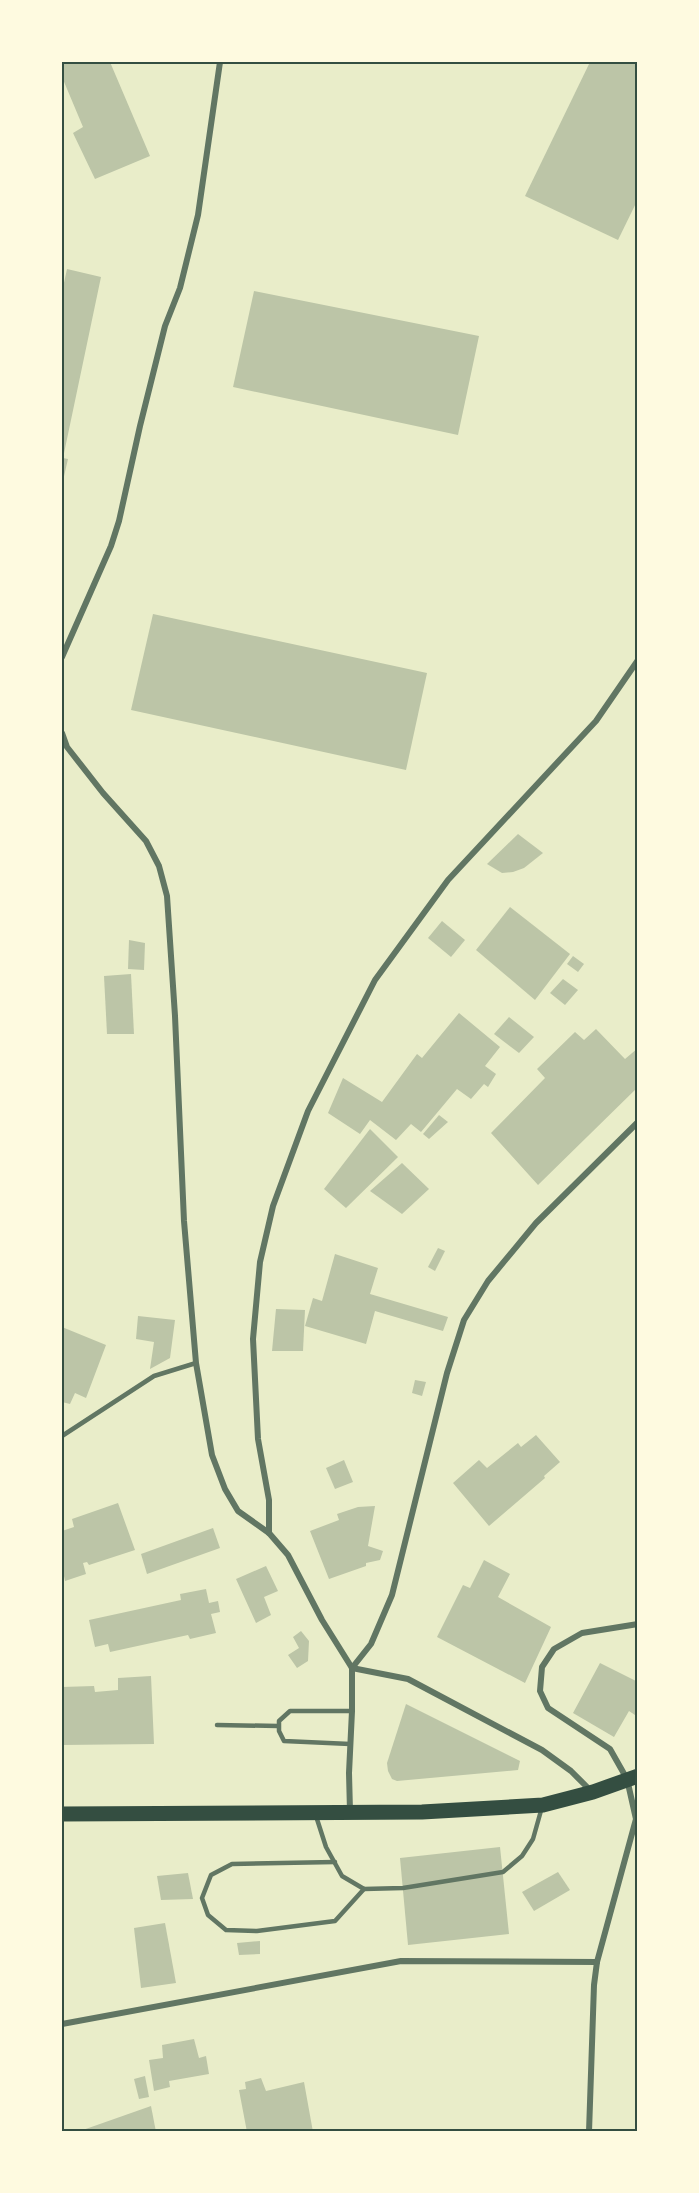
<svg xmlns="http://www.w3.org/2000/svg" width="699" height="2193" font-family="'Golos Text',sans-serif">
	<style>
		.building { fill: #bcc5a7 }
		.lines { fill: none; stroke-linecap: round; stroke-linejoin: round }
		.service { stroke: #617663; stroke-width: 4.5 }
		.minor { stroke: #617663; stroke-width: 6 }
		.primary { stroke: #344e41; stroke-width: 15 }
		.neatline { fill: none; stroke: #344e41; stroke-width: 2 }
	</style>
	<rect width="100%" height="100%" fill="#e9edc9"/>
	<g class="building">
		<polygon points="62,62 110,62 150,156 95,179 73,133 83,127 62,77"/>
		<polygon points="590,62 638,62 638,199 618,240 525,196"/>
		<polygon points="67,269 101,277 63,458 68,459 62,485 62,292"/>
		<polygon points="254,291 479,336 458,435 233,387"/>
		<polygon points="153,614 427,673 406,770 131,710"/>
		<polygon points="518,834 543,853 524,868 513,872 502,873 487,864"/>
		<polygon points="510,907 570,954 535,1000 476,950"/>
		<polygon points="442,921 465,940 451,957 428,938"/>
		<polygon points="129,940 145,943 144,970 128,969"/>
		<polygon points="573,956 584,964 578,972 567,964"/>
		<polygon points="131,974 134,1034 107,1034 104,976"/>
		<polygon points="563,979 578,990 565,1005 550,993"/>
		<polygon points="459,1013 500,1047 485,1066 496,1074 488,1087 484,1084 471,1099 457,1089 421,1132 411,1124 396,1140 370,1120 360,1134 328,1113 343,1078 382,1102 417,1054 422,1058"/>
		<polygon points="509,1017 534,1037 519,1053 494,1034"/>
		<polygon points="596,1029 625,1059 638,1048 638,1087 538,1185 491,1133 545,1078 537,1069 575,1032 584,1040"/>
		<polygon points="439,1115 448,1122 429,1139 423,1134"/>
		<polygon points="370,1129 398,1157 346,1208 324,1189"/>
		<polygon points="402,1163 429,1189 402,1214 370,1191"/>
		<polygon points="438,1248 445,1251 435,1271 428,1267"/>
		<polygon points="335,1254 378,1268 370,1294 448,1317 443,1331 375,1311 366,1344 305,1326 313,1298 322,1301"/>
		<polygon points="276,1309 305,1310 303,1351 272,1351"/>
		<polygon points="138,1316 175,1320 170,1358 150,1369 154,1342 136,1339"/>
		<polygon points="62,1327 106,1345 86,1398 75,1393 70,1404 62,1402"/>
		<polygon points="415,1380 426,1382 422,1396 412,1393"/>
		<polygon points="536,1435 560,1462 544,1476 545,1478 489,1526 453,1483 479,1460 487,1468 518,1443 521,1447"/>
		<polygon points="344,1460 353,1482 335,1489 326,1468"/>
		<polygon points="118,1503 135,1550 89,1565 87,1562 83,1563 86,1574 65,1581 62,1566 62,1531 74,1527 72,1519"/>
		<polygon points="375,1506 368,1546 383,1551 380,1560 366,1563 366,1566 329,1579 310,1531 339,1520 337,1514 358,1507"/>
		<polygon points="213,1528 220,1548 147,1574 141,1554"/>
		<polygon points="484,1560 510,1574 498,1597 551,1627 525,1683 437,1637 463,1585 470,1588"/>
		<polygon points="266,1566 278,1591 264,1597 271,1615 256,1623 236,1579"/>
		<polygon points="206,1589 209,1603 218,1601 220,1612 211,1614 216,1633 190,1639 188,1635 110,1652 108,1644 95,1647 89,1620 181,1600 180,1594"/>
		<polygon points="301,1631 309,1641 308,1661 297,1668 288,1655 299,1648 293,1637"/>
		<polygon points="600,1663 638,1682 638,1717 629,1711 614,1737 573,1713"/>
		<polygon points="151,1676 154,1744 62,1745 62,1687 94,1686 95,1692 118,1690 118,1678"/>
		<polygon points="406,1704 520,1761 518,1770 397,1781 392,1779 388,1771 387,1763"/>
		<polygon points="500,1847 509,1934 408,1945 400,1858"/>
		<polygon points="558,1872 570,1890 534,1911 522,1892"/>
		<polygon points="188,1873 193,1899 161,1900 157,1876"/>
		<polygon points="165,1923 176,1983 141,1988 134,1928"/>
		<polygon points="260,1941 260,1954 239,1955 237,1943"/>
		<polygon points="194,2039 199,2058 206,2056 209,2074 169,2081 170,2087 154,2091 149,2060 163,2058 162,2045"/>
		<polygon points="145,2076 149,2097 139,2099 134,2079"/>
		<polygon points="261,2078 266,2091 304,2082 313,2132 247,2132 239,2090 246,2089 245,2082"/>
		<polygon points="151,2106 156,2132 80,2132 80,2131"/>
	</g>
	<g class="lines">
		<g class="service">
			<polyline points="62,1436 154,1376 196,1363"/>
			<polyline points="217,1725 278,1726"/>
			<polyline points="350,1744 284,1741 279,1731 279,1721 290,1711 352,1711"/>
			<polyline points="316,1816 326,1847 342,1876 364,1889 403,1888 503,1872 522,1856 533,1839 542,1807"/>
			<polyline points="335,1862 232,1864 211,1875 202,1898 208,1915 226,1930 257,1931 335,1921 364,1889"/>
		</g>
		<g class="minor">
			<polyline points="62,657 111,546 119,521 140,426 165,326 180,288 198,215 220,62"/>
			<polyline points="62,733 67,747 103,793 146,841 159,866 167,896 175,1016 184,1221 196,1363 212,1455 225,1489 238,1511 269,1533 288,1555 322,1620 352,1668 352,1711 349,1773 350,1811"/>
			<polyline points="269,1533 269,1500 258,1439 253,1339 260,1262 273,1206 308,1111 375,980 448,880 596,721 638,660"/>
			<polyline points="352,1668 371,1644 392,1595 447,1373 464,1320 488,1281 536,1223 638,1122"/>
			<polyline points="352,1668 408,1679 542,1750 571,1771 590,1790"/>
			<polyline points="62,2024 401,1961 597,1962"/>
			<polyline points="589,2132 594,1985 597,1962 636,1819 627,1779 610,1749 548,1708 540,1691 542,1667 554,1649 582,1633 638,1624"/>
		</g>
		<polyline class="primary" points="62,1814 422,1812 543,1805 593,1792 638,1776"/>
	</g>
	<rect width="699" height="2193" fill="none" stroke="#fefae0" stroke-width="126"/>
	<rect x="63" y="63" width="573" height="2067" class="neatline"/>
</svg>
